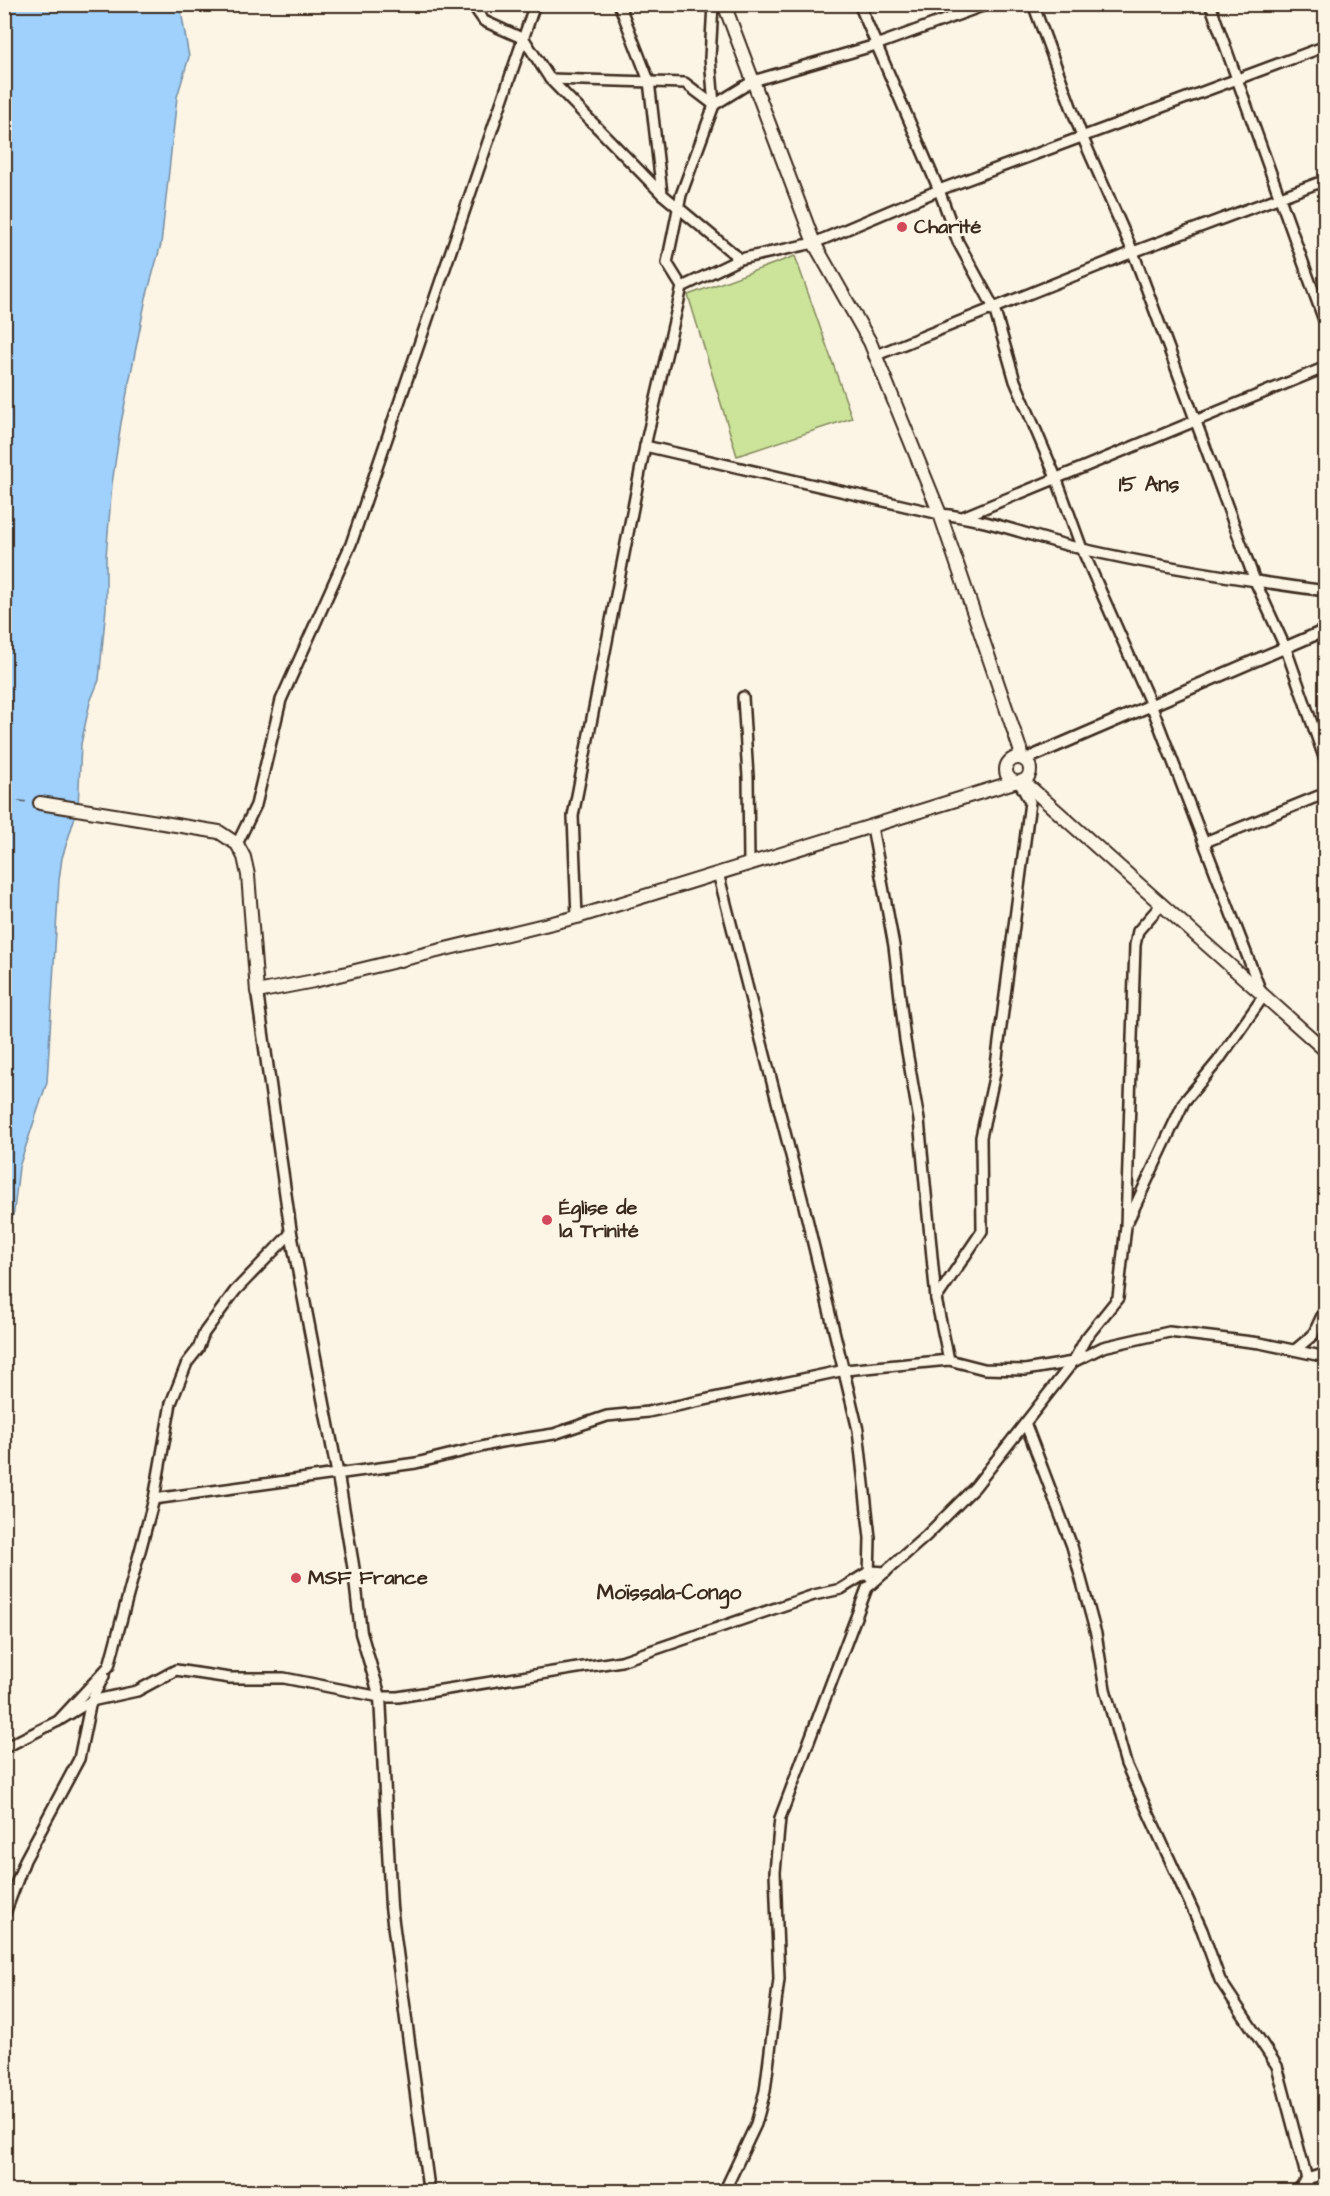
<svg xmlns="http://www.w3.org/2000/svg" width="1330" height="2196" font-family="'Architects Daughter',sans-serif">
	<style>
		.green { fill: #cbe49a; stroke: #83875c; stroke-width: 1.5 }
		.water { fill: #9fd1fc; stroke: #778ea3; stroke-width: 1.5 }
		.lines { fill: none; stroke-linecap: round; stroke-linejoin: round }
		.ferry { stroke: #545456; stroke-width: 1.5; stroke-dasharray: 8 6; stroke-linecap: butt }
		.minor-casing { stroke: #3b2a1e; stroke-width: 14 }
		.tertiary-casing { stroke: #3b2a1e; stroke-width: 15 }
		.secondary-casing { stroke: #3b2a1e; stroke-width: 16 }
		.minor { stroke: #fcf5e5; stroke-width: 9 }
		.tertiary { stroke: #fcf5e5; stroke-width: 10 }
		.secondary { stroke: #fcf5e5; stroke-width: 12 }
		.poi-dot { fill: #d1495b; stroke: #fcf5e5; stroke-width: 2 }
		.labels { text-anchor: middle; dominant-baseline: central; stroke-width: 6; stroke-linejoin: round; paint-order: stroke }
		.poi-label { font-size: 20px; font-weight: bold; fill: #3b2a1e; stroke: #fcf5e5; text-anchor: start }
		.neighbourhood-label { font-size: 21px; font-weight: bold; fill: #3b2a1e; stroke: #fcf5e5 }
	</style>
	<rect width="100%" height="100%" fill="#fcf5e5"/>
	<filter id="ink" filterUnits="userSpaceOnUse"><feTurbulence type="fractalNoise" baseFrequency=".0167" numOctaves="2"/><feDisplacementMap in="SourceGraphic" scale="12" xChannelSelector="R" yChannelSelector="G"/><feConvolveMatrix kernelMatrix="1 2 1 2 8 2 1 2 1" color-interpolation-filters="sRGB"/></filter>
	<g filter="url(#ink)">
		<polygon class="green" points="795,256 852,418 737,456 688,295"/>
		<polygon class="water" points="5,5 180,5 189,57 177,97 161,244 146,298 121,423 112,484 106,557 106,608 99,680 90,702 81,744 78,807 62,858 59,880 47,1082 19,1167 14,1211 5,1242"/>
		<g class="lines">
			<polyline class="ferry" points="4,799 36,803"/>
			<g class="minor-casing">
				<g id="minor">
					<polyline points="472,4 484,21 524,39 550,79 662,194 740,259"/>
					<polyline points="619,4 649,81 662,194"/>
					<polyline points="859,4 939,190 958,242 994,308 1015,381 1057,480 1082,549 1152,707 1263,997 1218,1061 1184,1102 1128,1221"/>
					<polyline points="1033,4 1082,136 1133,252 1255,581 1286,649 1326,763"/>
					<polyline points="1210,4 1326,326"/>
					<polyline points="550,79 685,83 714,105 753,81 876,45 988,4"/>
					<polyline points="682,287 740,259 814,243 939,190 1326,46"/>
					<polyline points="874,356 1133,252 1326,180"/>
					<path d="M645,446L940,514C989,519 1035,538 1082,549C1162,567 1244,580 1326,591"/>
					<polyline points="965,516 1326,367"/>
					<polyline points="743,697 748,777 749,863"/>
					<polyline points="872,827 894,946 905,1040 919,1120 936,1299 949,1360"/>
					<polyline points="1205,842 1326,793"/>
					<polyline points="237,844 256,805 281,700 351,544 535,4"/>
					<polyline points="718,873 804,1206 858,1430 870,1538 869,1577"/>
					<polyline points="577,917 573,816 645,446 682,287 667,263 681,195 714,105 710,58 713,4"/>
					<polyline points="936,1299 982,1231 981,1137 995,1073 1030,802 1019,782"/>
					<polyline points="1295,1350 1313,1335 1326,1307"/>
					<polyline points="1026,1425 1072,1546 1096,1634 1105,1689 1126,1764 1202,1930 1220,1980 1277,2066 1307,2179 1307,2192"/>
					<polyline points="154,1499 416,1463 501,1442 554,1434 607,1416 648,1412 845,1370 949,1360 984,1369 1025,1370 1073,1362 1103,1347 1169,1332 1260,1343 1326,1357"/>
					<polyline points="58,1721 91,1701 137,1691 176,1670 230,1678 284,1678 380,1697 398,1697 621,1661 814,1595 841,1589 870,1571 886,1572"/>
					<polyline points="4,1748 58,1721 109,1666 154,1499 171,1403 187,1363 198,1349 204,1333 235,1291 291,1233"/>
					<polyline points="4,1916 25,1860 79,1759 91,1701 104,1676"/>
					<polyline points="724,2192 756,2124 765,2091 779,1979 775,1872 780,1818 867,1588 926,1536 975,1487 1073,1362 1086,1338 1118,1298 1126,1226 1135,945 1138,931 1160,906"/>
					<polyline points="1296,2192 1307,2179 1326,2173"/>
				</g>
			</g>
			<g class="tertiary-casing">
				<g id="tertiary">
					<polyline points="1024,760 1326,630"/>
					<polyline points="257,992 291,1233 338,1476 354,1571 361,1633 380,1697 391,1907 429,2192"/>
				</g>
			</g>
			<g class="secondary-casing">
				<g id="secondary">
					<polyline points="724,4 814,243 870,342 940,514 1020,749 1021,758"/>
					<circle cx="1018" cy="770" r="12"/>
					<polyline points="1023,781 1326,1051"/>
					<polyline points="40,803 219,832 237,844 244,857 248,875 257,992 314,981 577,917 1014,782"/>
				</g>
			</g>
			<use href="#minor" class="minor"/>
			<use href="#tertiary" class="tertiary"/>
			<use href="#secondary" class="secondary"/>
		</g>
	</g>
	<g class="poi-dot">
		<circle cx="902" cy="227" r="6"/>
		<circle cx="547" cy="1220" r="6"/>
		<circle cx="296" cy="1578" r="6"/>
	</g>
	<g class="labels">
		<g class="poi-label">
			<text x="914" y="227">Charité</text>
			<text x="559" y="1208">Église de<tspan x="559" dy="23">la Trinité</tspan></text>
			<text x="308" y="1578">MSF France</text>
		</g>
		<g class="neighbourhood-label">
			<text x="1149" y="484">15 Ans</text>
			<text x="669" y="1592">Moïssala-Congo</text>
		</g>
	</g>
	<rect width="1330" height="2196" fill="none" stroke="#fcf5e5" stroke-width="24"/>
	<rect x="12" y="12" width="1306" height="2172" fill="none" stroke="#3b2a1e" stroke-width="2" filter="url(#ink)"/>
</svg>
